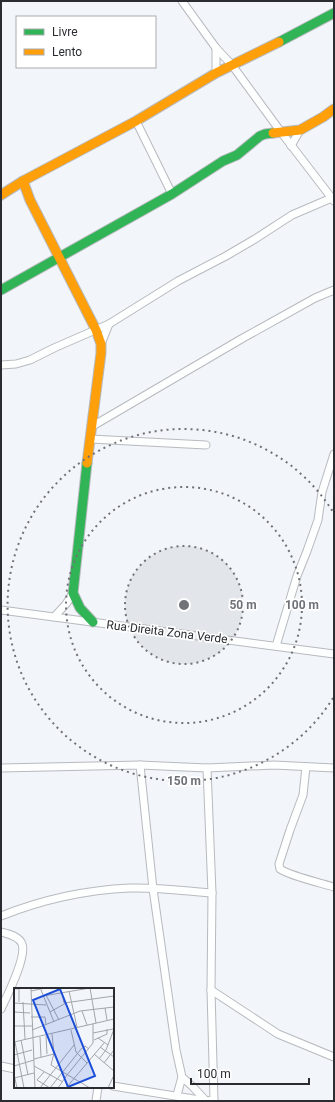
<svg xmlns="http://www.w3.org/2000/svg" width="335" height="1102" font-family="Roboto,sans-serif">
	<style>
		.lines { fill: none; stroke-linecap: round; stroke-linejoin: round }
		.street-casing { stroke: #b7babe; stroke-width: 9 }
		.fast-casing { stroke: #b7babe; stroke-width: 11 }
		.slow-casing { stroke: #b7babe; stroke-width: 11 }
		.street { stroke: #fdfefe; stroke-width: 7 }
		.fast { stroke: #30b455; stroke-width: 9 }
		.slow { stroke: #ff9f0a; stroke-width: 9 }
		.ring { fill: none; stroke: #707277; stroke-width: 2; stroke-dasharray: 2 4 }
		.labels { text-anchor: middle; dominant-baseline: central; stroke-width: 3.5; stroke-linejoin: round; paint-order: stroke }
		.street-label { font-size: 12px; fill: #2a2c31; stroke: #fff }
		.inset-road { fill: none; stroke: #a2a5aa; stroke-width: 1 }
		.view { fill: #1d4ed8; fill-opacity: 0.15; stroke: #1d4ed8; stroke-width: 2 }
		.inset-edge { fill: none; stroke: #2a2c31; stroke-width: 2 }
		.centre { fill: #707277; stroke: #fff; stroke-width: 2 }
		.ring-label { font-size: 12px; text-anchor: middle; font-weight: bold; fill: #707277; stroke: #fff; stroke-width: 3.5; stroke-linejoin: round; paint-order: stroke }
	</style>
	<rect width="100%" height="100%" fill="#f2f5fa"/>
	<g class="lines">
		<g class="street-casing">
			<g id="street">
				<polyline points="182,1 216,48 232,65 281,132 334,201"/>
				<polyline points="216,73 216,48"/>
				<polyline points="136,121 172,194"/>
				<polyline points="291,146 300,130"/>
				<polyline points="101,344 109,324"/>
				<polyline points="1,365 16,364 30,360 54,348 109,324 178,281 226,256 255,239 292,215 334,197"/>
				<polyline points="91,427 243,338 315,298 334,290"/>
				<polyline points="90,439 206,445"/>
				<polyline points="1,610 334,654"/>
				<polyline points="54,617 66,604 73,593"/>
				<polyline points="276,646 297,576 307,551 318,520 322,492 334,454"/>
				<polyline points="140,765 153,889 176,1050 182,1077 177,1095"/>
				<path d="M306,767L303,795L290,830L279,864L280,869C290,876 321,883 334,887"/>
				<polyline points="1,768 140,765 207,768 274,765 334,768"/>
				<polyline points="207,768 212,893 211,990 214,1101"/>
				<path d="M1,916C41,900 86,890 130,888C157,887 185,891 212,893"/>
				<path d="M1,932C8,934 19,936 22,944C27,957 7,996 1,1009"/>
				<polyline points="211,990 278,1034 334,1057"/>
				<polyline points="1,1066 15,1069"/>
				<polyline points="182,1077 193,1087 206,1101"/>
				<polyline points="113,1086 206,1101 214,1100"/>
				<polyline points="96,1101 98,1087"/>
			</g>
		</g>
		<g class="fast-casing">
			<g id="fast">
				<polyline points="279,42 334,13"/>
				<polyline points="1,290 172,194 223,161 237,155 260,136 265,134 273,133"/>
				<polyline points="87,463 73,593 80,608 93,622"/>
			</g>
		</g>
		<g class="slow-casing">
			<g id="slow">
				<polyline points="273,133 300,130 323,117 334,109"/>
				<polyline points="23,181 30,200 96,330 101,344 101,353 87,463"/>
				<polyline points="1,195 23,181 136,121 216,73 279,42"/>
			</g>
		</g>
		<use href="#street" class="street"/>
		<use href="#fast" class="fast"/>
		<use href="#slow" class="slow"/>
	</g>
	<circle cx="184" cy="605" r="59" fill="#707277" fill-opacity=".12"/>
	<g class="ring">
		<circle cx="184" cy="605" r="59"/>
		<circle cx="184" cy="605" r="118"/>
		<path d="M333 698A176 176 0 1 1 333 512"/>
	</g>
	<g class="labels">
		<g class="street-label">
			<text transform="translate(167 632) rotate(7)">Rua Direita Zona Verde</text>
		</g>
	</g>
	<g transform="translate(14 988)">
		<rect width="100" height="100" fill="#f2f5fa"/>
		<path class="inset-road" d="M17,0L21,100M76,0L82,35M0,1L15,0M5,1V14M27,2L40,34M17,3L32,0M55,3L63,39M48,4L50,15L100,8M32,7L45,32M29,8L76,0M9,14L11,51M0,15L32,17M91,20L93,32M68,23L73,37M0,24L16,25M36,24L52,15M17,29H31L32,37M0,38H18M18,42L66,23L100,19M57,42L62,64L73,75M79,45L99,41M32,48L33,66M26,49L27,69M84,50L94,57M7,52L14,87M80,52L93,46V41M0,54L100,31M1,54L10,100M86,59L100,69M40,65L37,77L76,100M80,66L100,83M0,67L18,62M20,71L40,66L38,46M85,71L92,62L100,41M90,75L100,62M0,78L20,72M20,78L49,94M30,84L23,92L36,100L67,61L71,58L75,61M0,86L3,100M53,87L79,55V36M0,90L20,85M26,100L60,57M44,100L53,87M52,100L90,55M94,100L100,87"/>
		<path class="view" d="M46,1L81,88L54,99L19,12Z"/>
		<rect width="100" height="100" class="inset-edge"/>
	</g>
	<circle cx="184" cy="605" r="6" class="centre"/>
	<g class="ring-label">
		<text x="243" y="609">50 m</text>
		<text x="302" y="609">100 m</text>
		<text x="184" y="785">150 m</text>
	</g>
	<rect width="335" height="1102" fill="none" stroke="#2a2c31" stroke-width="4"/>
	<rect x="16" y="16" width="140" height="52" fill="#ffffff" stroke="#aaabad"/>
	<rect x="24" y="29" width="20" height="6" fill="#30b455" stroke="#aaabad"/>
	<text x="52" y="36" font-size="12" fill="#2a2c31">Livre</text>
	<rect x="24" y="49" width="20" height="6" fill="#ff9f0a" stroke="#aaabad"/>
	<text x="52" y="56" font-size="12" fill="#2a2c31">Lento</text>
	<path d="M191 1078v6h118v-6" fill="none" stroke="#2a2c31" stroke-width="2"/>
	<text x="197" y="1078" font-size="12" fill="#2a2c31" stroke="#ffffff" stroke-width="3" paint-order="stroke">100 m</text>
</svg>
